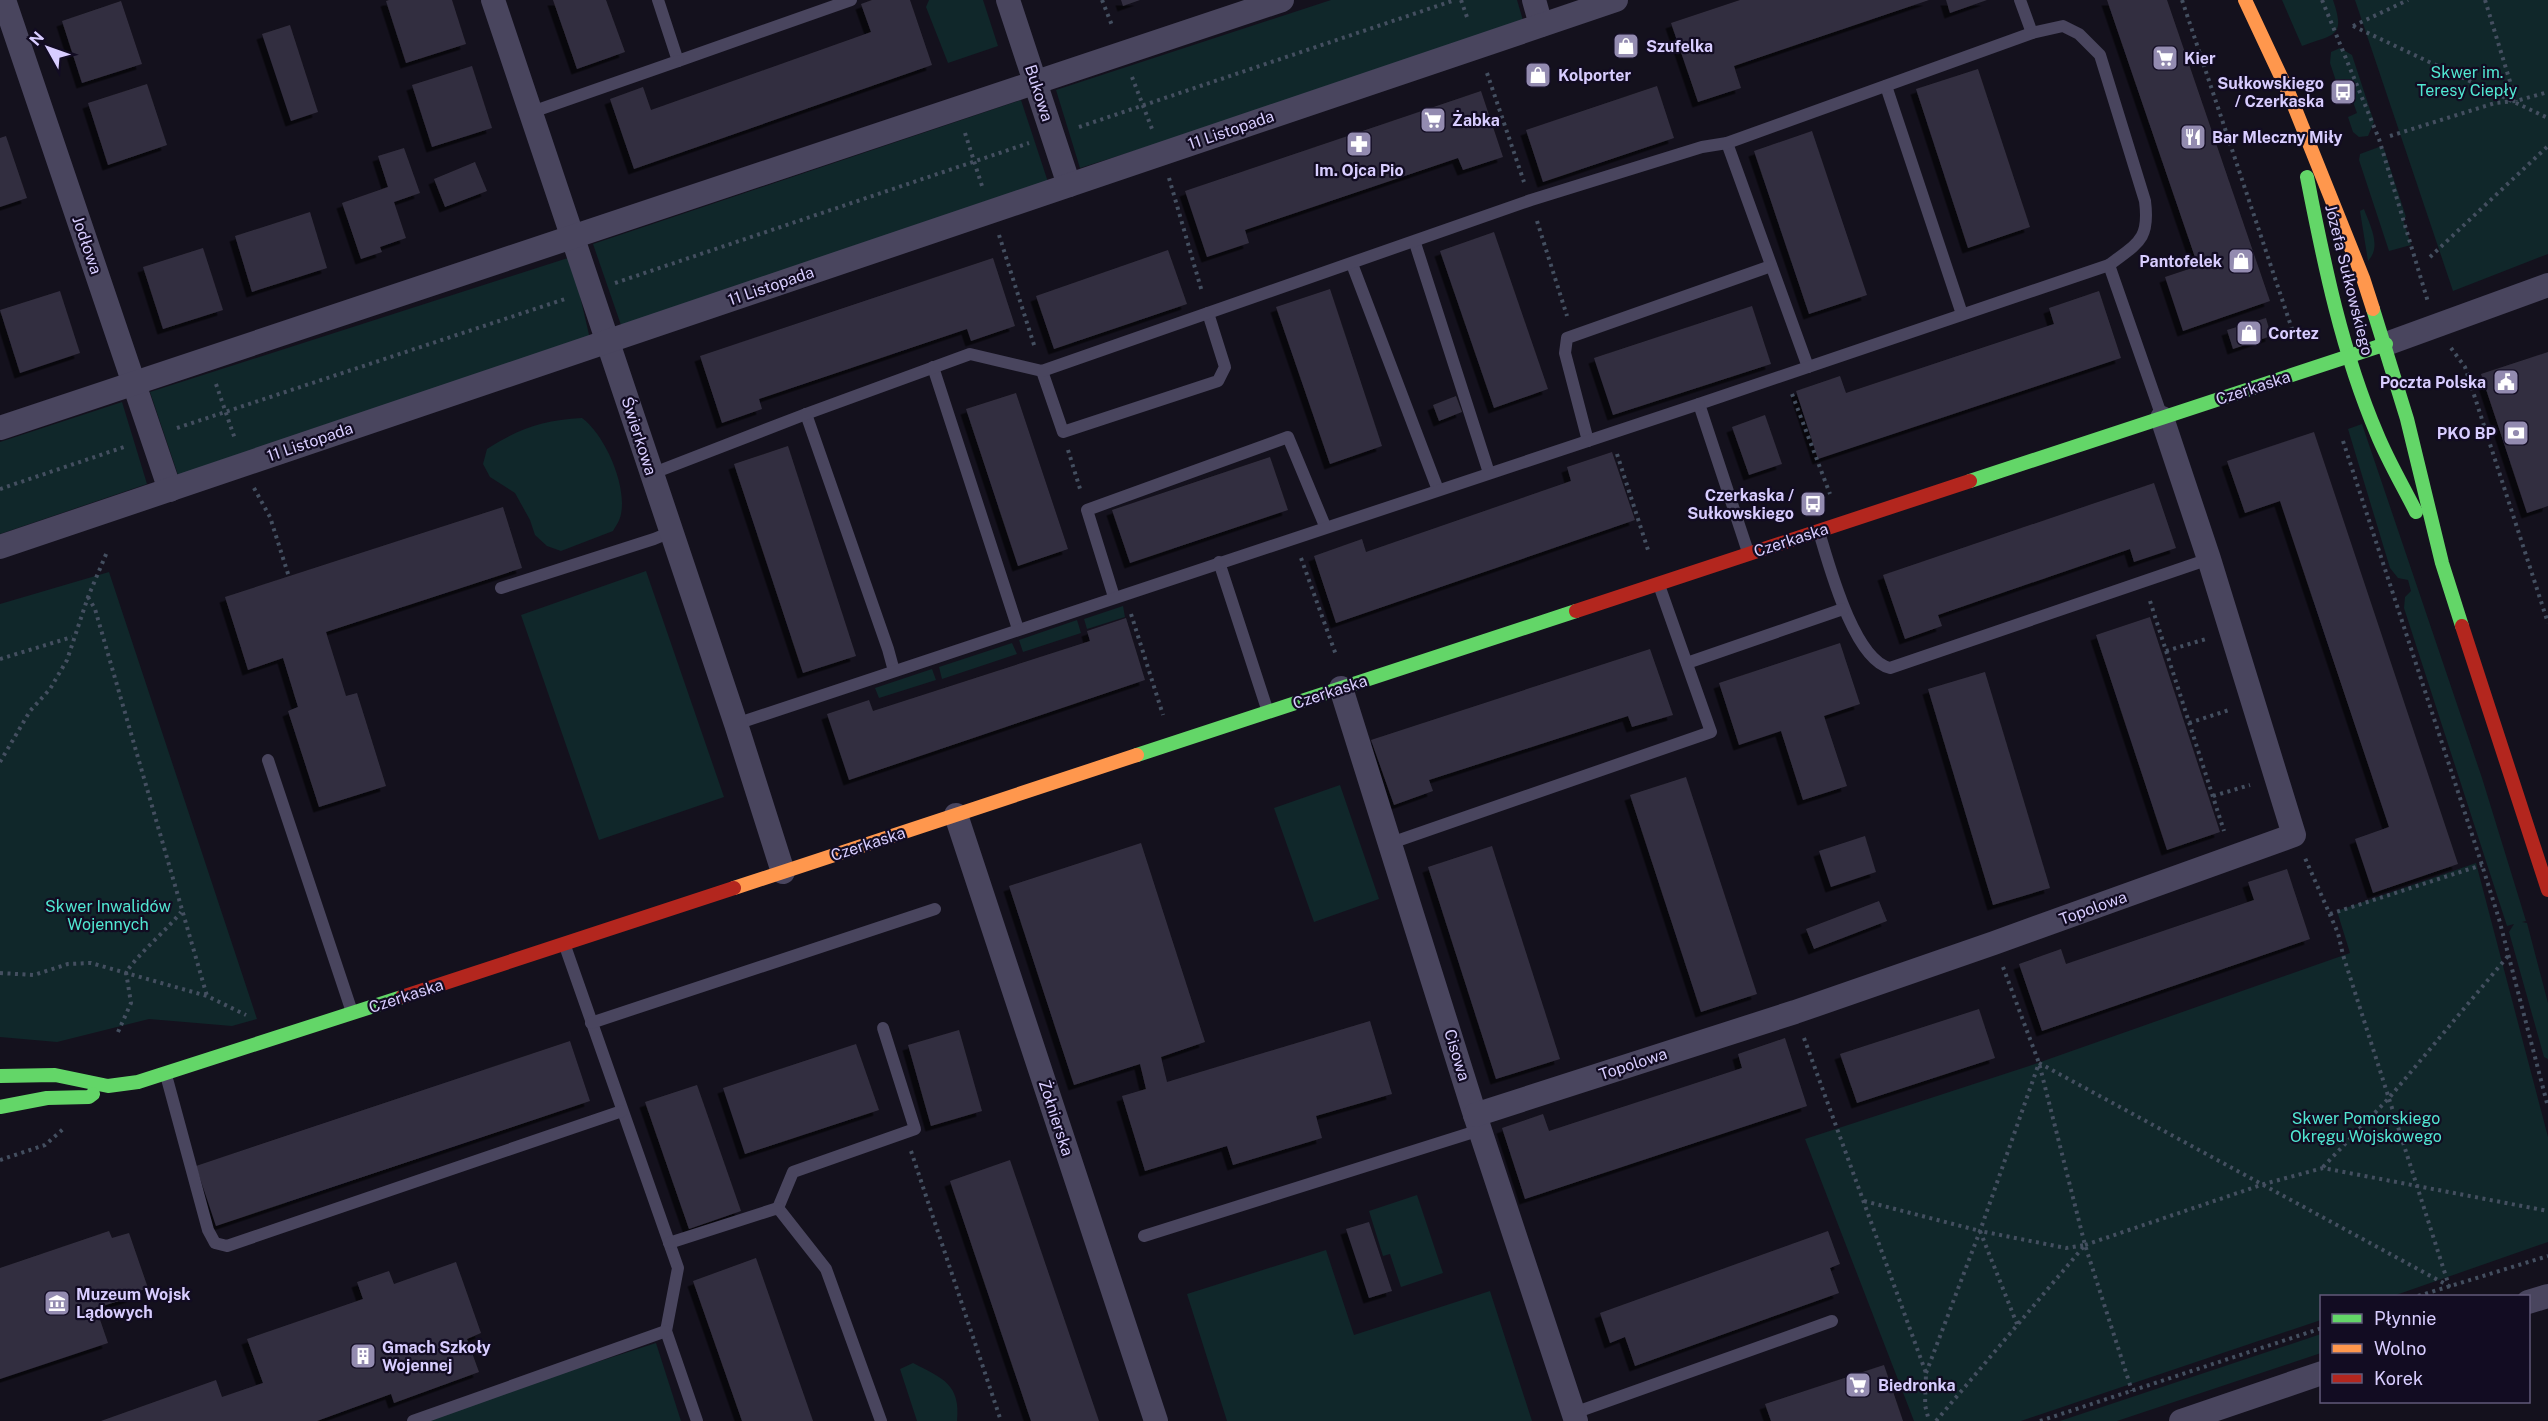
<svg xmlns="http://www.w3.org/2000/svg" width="2548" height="1421" font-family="'Public Sans',sans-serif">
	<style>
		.green { fill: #10272a }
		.building { fill: #332f3f; filter: url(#shadow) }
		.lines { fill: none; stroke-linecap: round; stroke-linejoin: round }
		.path { stroke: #444f60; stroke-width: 4; stroke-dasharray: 3 4.5; stroke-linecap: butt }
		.lane { stroke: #49455e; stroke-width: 12 }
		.street { stroke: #49455e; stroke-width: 24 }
		.fast { stroke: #63d668; stroke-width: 14 }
		.slow { stroke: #ff974d; stroke-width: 14 }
		.jam { stroke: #b3261e; stroke-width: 14 }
		.labels { text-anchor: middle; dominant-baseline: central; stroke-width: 4.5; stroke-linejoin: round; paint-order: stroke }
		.poi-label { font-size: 16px; font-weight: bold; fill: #d8cdff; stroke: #120c22; text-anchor: start }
		.park-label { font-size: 16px; fill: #51e7d2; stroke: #120c22 }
		.street-label { font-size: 16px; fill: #d8cdff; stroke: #120c22 }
	</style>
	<defs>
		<filter id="shadow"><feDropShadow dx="-5.5" dy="5.5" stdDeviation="0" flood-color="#0009"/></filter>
	</defs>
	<rect width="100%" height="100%" fill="#14111d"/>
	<g class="green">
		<polygon points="929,0 983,0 998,46 948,63 926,7"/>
		<polygon points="1331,0 1517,0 1525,27 1080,168 1056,90"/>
		<path d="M2282,0H2333C2346,38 2334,34 2302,46Z"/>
		<polygon points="2355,0 2548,0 2548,254 2453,291"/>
		<polygon points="2340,48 2352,55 2374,122 2368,136 2359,137 2353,132 2348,117 2357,113 2345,79 2336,81 2330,63 2331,52"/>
		<polygon points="1021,100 1048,182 622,328 593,244"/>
		<polygon points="2379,147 2384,149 2406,217 2403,219 2411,245 2389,251 2359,160 2360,154"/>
		<path d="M2364,209C2370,226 2382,246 2368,261L2360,211Z"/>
		<polygon points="571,257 590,339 179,478 150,392"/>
		<polygon points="122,402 147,484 0,534 0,442"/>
		<path d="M582,418C605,435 627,485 621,514C620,520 616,526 613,531L561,551L547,546L535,535L530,520L515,493L490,477L483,464L487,449C520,428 543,420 582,418Z"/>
		<polygon points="2362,424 2482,778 2526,921 2522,922 2527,923 2548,1003 2548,1059 2544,1057 2509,932 2514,924 2507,926 2404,608 2405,597 2411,591 2408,580 2398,578 2390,568 2348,429"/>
		<polygon points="646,571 724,797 599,840 521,615"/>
		<polygon points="109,572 257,1019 232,1026 149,1019 57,1042 0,1037 0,604"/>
		<polygon points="1123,606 1125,617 1087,629 1084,619"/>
		<polygon points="1077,620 1081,633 1023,652 1019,640"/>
		<polygon points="1012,643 1017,654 942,679 939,667"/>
		<polygon points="932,669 936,680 879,698 875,688"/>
		<polygon points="1340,785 1379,899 1314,922 1274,808"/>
		<polygon points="2476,863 2548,1137 2548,1242 2393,1296 2322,1296 2321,1320 2021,1421 1914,1421 1805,1139 2029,1066 2350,953 2337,911"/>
		<polygon points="1417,1195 1443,1273 1401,1287 1390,1254 1383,1256 1369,1211"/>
		<polygon points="1326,1250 1354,1335 1490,1291 1532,1421 1227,1421 1187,1294"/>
		<polygon points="2321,1334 2321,1353 2117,1421 2060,1421"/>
		<polygon points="656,1343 681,1421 414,1421"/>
		<path d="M913,1363C942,1378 961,1384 957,1421H917L900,1369Z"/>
	</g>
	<g class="building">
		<polygon points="389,0 452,0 466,44 406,63 386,1"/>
		<polygon points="553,0 606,0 625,52 577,69"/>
		<polygon points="872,0 910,0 932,65 634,169 610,99 643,87 651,110 871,32 861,4"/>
		<polygon points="1121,0 1140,0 1123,6"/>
		<polygon points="1740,0 1929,0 1734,66 1741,88 1698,102 1671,23"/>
		<polygon points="1946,0 1987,0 1950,13"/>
		<polygon points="2107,0 2167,0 2270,301 2183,331 2165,277 2198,266"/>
		<polygon points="121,1 142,64 82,83 62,21"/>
		<polygon points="290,25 318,112 291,121 262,34"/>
		<polygon points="472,66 492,128 432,147 412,85"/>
		<polygon points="1978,69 2030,227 1968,248 1916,89"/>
		<polygon points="147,84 167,145 108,165 88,103"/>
		<polygon points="1657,86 1674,138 1543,182 1526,130"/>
		<polygon points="1481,91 1503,157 1463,170 1458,158 1245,230 1249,243 1207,257 1185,191"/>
		<polygon points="1812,131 1867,295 1809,314 1754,151"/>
		<polygon points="6,136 27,198 0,207 0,138"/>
		<polygon points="404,148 420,193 394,202 406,238 380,247 382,252 361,259 342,203 388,187 378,156"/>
		<polygon points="475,162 487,191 445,207 434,179"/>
		<polygon points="310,212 327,268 252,292 235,236"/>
		<polygon points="1494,232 1548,389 1494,408 1440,251"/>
		<polygon points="203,248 223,310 163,329 143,267"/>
		<polygon points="1168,250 1187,304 1054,349 1036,296"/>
		<polygon points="993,258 1015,326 971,341 967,329 759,399 762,409 722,423 700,356"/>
		<polygon points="1330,289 1382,446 1330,464 1276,307"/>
		<polygon points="60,291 80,353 20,373 0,310"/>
		<polygon points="2099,291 2121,358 1818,459 1796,391 1840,376 1846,393 2054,324 2049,308"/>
		<polygon points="1752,306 1771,364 1613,415 1594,358"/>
		<polygon points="2266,318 2271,336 2233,349 2227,330"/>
		<polygon points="2548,352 2548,506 2527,513 2481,374"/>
		<polygon points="1016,393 1068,549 1018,566 966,409"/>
		<polygon points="1456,396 1462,412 1439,421 1433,405"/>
		<polygon points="1765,415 1782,464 1749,475 1732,427"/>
		<polygon points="2314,432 2458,864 2373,893 2355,839 2389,827 2280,501 2245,513 2227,461"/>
		<polygon points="788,446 856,656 803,673 734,464"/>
		<polygon points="1612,452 1635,520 1336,623 1314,556 1362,539 1366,552 1571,481 1567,467"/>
		<polygon points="1270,457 1288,510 1130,563 1112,510"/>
		<polygon points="2154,483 2176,548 2134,562 2130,549 1938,615 1942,626 1905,639 1883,575"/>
		<polygon points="503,507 522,568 326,632 346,696 357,693 386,786 319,807 288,711 298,707 283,658 248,670 225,597"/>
		<polygon points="2150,617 2220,832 2167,850 2096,635"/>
		<polygon points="1126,618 1145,680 849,780 827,714 869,700 873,711 1090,641 1087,631"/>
		<polygon points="1840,643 1860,704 1824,716 1847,786 1803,800 1781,731 1739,745 1719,683"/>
		<polygon points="1650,649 1673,715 1632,727 1628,716 1429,780 1433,791 1394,805 1371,740"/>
		<polygon points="1985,672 2050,888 1993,905 1928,689"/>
		<polygon points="1686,777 1757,994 1701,1012 1630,795"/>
		<polygon points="1865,836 1876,872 1831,887 1819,851"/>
		<polygon points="1141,843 1205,1042 1161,1057 1167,1082 1370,1021 1392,1094 1316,1116 1322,1138 1233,1165 1227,1146 1145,1171 1122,1096 1146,1089 1140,1064 1074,1085 1009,886"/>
		<polygon points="1492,846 1560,1059 1496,1079 1428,867"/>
		<polygon points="2287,869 2310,939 2042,1031 2019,964 2061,949 2066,964 2254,900 2248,882"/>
		<polygon points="1879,901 1887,921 1814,949 1806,929"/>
		<polygon points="1979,1009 1995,1058 1857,1103 1840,1054"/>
		<polygon points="959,1030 982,1111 931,1126 908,1045"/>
		<polygon points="1785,1038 1807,1106 1525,1199 1502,1128 1543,1114 1549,1131 1742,1068 1738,1054"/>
		<polygon points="570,1041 590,1101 216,1226 196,1166"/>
		<polygon points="856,1044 879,1110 745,1154 723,1088"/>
		<polygon points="697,1085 741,1211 689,1229 645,1102"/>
		<polygon points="1010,1160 1099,1421 1031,1421 950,1181"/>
		<polygon points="1369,1222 1392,1291 1369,1298 1346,1229"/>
		<polygon points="109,1231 112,1238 129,1233 148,1288 131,1294 132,1297 96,1308 108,1343 0,1379 0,1268"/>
		<polygon points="1828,1231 1840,1264 1830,1268 1839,1293 1635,1366 1625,1337 1610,1343 1600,1313"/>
		<polygon points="756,1258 813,1421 742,1421 693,1281"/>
		<polygon points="456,1262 481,1333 467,1339 479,1372 394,1403 391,1394 317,1421 101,1421 216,1380 222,1397 263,1383 247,1339 363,1299 357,1282 389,1271 394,1284"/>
		<polygon points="1884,1365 1903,1421 1771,1421 1765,1404"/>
	</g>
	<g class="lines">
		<g class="path">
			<polyline points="1102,0 1113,28"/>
			<polyline points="1461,0 1468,20"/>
			<polyline points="2182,0 2296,341"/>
			<polyline points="2322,0 2379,139 2428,302"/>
			<polyline points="2485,0 2516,101"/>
			<polyline points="2353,26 2548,118"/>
			<polyline points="2353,26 2408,0"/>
			<polyline points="1487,73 1524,182"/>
			<polyline points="1132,77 1152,129"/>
			<polyline points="1079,127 1455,0"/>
			<polyline points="965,133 982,186"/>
			<polyline points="2390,136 2495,103 2516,101 2548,92"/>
			<polyline points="1169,178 1202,292"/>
			<polyline points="1537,221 1567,316"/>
			<polyline points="999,235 1035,348"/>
			<polyline points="2430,257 2548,146"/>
			<polyline points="615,283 1029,143"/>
			<polyline points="2451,348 2465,367 2548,623"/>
			<polyline points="216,384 235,439"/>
			<polyline points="1792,394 1830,494"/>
			<polyline points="177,428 565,299"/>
			<polyline points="2343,441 2482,865 2499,919 2548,1107"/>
			<polyline points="1068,450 1081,492"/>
			<polyline points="1617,454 1649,553"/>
			<polyline points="254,488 270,517 289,577"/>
			<polyline points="0,489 127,446"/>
			<polyline points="1301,558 1336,655"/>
			<polyline points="88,597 95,609 207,996"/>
			<polyline points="2150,601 2224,831"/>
			<polyline points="1131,614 1163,715"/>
			<polyline points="2166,651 2206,639"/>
			<polyline points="0,659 72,637"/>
			<polyline points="2189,723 2229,710"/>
			<polyline points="0,762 30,711 50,689 67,660 88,597 107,552"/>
			<polyline points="2213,796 2250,785"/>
			<polyline points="2330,914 2482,865"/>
			<polyline points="2003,967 2039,1063 2085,1245 2132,1391"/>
			<polyline points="0,973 34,975 68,964 91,963 207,996 246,1015"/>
			<path d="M118,1032L131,1003L126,972C142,950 164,933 181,912"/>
			<polyline points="1804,1038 1926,1373 1925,1405 1929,1421"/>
			<polyline points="911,1151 1001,1421"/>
			<polyline points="0,1160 45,1145 63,1129"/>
			<polyline points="2323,1167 2389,1098 2508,956"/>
			<polyline points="1864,1201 1980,1231"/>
			<polyline points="2085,1245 2264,1184 2323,1168 2548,1211"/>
			<polyline points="2418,1296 2548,1256"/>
			<polyline points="1926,1373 1980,1231 2039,1063 2449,1286 2343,955 2338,933 2305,858"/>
			<polyline points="1936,1421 2085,1245 2066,1248 1980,1231 2017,1324"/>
			<polyline points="2040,1421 2322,1328"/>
		</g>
		<g class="lane">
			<polyline points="658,0 678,61 851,0"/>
			<polyline points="2020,0 2032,33"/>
			<polyline points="1886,86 1962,314"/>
			<polyline points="532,112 678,61"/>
			<polyline points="1727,143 1808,367"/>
			<polyline points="1415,243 1489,473"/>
			<polyline points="1352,264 1438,490"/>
			<polyline points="933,367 1018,629"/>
			<polyline points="1042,371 1063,432 1218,381 1225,367 1208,313"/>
			<polyline points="806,414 888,649 894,671"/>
			<polyline points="1588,441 1565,353 1567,338 1771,266"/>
			<path d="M651,474L806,414L970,354L1042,371L1531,200L1702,147L1727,143L2032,33L2063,26L2079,34L2100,55L2145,201C2150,240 2138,243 2109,265"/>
			<path d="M1819,532C1829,565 1854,660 1890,668L2209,559"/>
			<polyline points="1748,552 1699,404 2109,265 2162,417"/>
			<polyline points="1219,562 1268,712"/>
			<polyline points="501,588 654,539 671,532"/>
			<polyline points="1114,597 1087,510 1288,437 1325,526"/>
			<polyline points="1687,663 1843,609"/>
			<polyline points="736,724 1699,404"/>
			<polyline points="268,760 352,1012"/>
			<polyline points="1391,843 1711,732 1659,585"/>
			<polyline points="565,946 678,1268 666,1331 697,1421"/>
			<polyline points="591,1023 935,909"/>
			<polyline points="166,1075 208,1230 215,1243 227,1246 622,1111"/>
			<polyline points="778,1208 793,1172 915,1129 883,1028"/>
			<polyline points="1144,1236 1480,1130"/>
			<polyline points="669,1243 778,1208 826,1269 881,1421"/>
			<polyline points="1574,1413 1832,1321"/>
			<polyline points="413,1421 666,1331"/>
		</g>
		<g class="street">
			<polyline points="4,0 170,490"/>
			<polyline points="493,0 736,724 783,872"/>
			<polyline points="1008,0 1069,185"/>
			<polyline points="1534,0 1541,25"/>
			<polyline points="2386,344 2548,285"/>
			<polyline points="0,428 1282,0"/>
			<polyline points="0,547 1616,0"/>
			<polyline points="1341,688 1475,1115 1576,1421"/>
			<polyline points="956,815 1156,1421"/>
			<polyline points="1475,1115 1795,1012 1994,943 2294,835 2209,559 2162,418"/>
			<polyline points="2528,1302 2548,1296"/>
			<polyline points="2181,1421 2322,1373"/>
		</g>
		<g class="fast">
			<path d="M2307,177C2324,264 2342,352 2377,434C2388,461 2403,486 2416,512"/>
			<polyline points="2373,309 2407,419 2442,563 2462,626"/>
			<polyline points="1970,481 2386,344"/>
			<polyline points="1137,755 1576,611"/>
			<polyline points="0,1076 55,1075 108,1086 138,1082 402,997"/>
			<polyline points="0,1107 47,1098 89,1097 93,1094"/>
		</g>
		<g class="slow">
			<polyline points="2245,0 2290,96 2363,278 2373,309"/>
			<polyline points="734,888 1137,755"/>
		</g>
		<g class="jam">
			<polyline points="1576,611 1970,481"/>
			<polyline points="2462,626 2548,890"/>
			<polyline points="402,997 734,888"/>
		</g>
	</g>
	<defs>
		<g id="shop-square" transform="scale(1.35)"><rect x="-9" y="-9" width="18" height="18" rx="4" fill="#938bb0" stroke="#120c22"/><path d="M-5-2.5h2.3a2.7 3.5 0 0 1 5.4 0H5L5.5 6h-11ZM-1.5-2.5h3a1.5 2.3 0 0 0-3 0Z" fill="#fff"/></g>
		<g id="supermarket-square" transform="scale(1.35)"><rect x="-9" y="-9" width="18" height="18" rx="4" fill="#938bb0" stroke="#120c22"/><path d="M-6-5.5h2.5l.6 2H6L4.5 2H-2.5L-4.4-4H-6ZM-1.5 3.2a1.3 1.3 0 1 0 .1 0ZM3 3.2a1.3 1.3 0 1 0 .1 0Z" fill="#fff"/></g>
		<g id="bus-square" transform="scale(1.35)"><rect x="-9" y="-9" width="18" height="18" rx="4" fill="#938bb0" stroke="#120c22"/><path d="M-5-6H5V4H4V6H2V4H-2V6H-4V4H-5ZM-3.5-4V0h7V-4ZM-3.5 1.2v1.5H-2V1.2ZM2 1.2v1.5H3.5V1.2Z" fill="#fff"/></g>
		<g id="restaurant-square" transform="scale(1.35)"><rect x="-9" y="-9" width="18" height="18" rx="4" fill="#938bb0" stroke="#120c22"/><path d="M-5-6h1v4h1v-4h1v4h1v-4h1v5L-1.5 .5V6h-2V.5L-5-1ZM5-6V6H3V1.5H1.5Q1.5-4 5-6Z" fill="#fff"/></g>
		<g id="pharmacy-square" transform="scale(1.35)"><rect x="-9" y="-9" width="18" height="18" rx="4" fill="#938bb0" stroke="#120c22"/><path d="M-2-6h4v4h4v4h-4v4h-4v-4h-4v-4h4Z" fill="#fff"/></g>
		<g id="civic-square" transform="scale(1.35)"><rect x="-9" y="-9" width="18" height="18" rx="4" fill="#938bb0" stroke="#120c22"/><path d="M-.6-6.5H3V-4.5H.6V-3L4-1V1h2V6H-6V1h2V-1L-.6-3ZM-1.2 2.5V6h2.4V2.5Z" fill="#fff"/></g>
		<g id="bank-square" transform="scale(1.35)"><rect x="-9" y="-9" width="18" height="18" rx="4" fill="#938bb0" stroke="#120c22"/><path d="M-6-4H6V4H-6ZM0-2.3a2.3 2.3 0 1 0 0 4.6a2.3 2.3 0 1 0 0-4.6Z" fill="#fff"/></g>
		<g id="museum-square" transform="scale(1.35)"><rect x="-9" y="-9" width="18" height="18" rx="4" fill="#938bb0" stroke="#120c22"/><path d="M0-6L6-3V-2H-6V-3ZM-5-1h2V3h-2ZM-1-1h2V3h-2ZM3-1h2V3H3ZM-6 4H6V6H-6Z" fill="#fff"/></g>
		<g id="building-square" transform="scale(1.35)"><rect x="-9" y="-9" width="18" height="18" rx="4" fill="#938bb0" stroke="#120c22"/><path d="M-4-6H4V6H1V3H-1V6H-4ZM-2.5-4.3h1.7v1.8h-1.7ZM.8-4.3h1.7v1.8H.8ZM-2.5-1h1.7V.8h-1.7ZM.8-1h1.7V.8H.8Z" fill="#fff"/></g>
	</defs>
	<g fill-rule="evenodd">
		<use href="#shop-square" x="1626" y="46"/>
		<use href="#supermarket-square" x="2165" y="58"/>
		<use href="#shop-square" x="1538" y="75"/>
		<use href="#bus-square" x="2343" y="92"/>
		<use href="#supermarket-square" x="1433" y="120"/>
		<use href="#restaurant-square" x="2193" y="137"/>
		<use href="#pharmacy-square" x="1359" y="144"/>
		<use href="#shop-square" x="2241" y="261"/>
		<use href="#shop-square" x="2249" y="333"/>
		<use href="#civic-square" x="2506" y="382"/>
		<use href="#bank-square" x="2516" y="433"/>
		<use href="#bus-square" x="1813" y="504"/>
		<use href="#museum-square" x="57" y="1303"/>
		<use href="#building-square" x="363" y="1356"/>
		<use href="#supermarket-square" x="1858" y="1385"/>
	</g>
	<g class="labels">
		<g class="poi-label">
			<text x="1646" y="46">Szufelka</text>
			<text x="2184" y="58">Kier</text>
			<text x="1558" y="75">Kolporter</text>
			<text x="2324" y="83" text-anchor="end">Sułkowskiego<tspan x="2324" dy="18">/ Czerkaska</tspan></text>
			<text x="1452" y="120">Żabka</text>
			<text x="2212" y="137">Bar Mleczny Miły</text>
			<text x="1359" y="170" text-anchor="middle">Im. Ojca Pio</text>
			<text x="2222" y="261" text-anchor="end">Pantofelek</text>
			<text x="2268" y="333">Cortez</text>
			<text x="2486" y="382" text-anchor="end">Poczta Polska</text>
			<text x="2496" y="433" text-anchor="end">PKO BP</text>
			<text x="1794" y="495" text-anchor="end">Czerkaska /<tspan x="1794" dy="18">Sułkowskiego</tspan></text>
			<text x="76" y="1294">Muzeum Wojsk<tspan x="76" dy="18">Lądowych</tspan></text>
			<text x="382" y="1347">Gmach Szkoły<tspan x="382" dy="18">Wojennej</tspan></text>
			<text x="1878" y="1385">Biedronka</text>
		</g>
		<g class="park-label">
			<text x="2467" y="72">Skwer im.<tspan x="2467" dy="18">Teresy Ciepły</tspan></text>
			<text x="108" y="906">Skwer Inwalidów<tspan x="108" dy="18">Wojennych</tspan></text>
			<text x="2366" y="1118">Skwer Pomorskiego<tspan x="2366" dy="18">Okręgu Wojskowego</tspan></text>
		</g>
		<g class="street-label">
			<text transform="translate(1039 93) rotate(72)">Bukowa</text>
			<text transform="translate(1231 130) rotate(-19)">11 Listopada</text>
			<text transform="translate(87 245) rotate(71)">Jodłowa</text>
			<text transform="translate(2349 280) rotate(76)">Józefa Sułkowskiego</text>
			<text transform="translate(771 286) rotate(-19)">11 Listopada</text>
			<text transform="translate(2253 388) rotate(-18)">Czerkaska</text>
			<text transform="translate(639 436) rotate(72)">Świerkowa</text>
			<text transform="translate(310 442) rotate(-19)">11 Listopada</text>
			<text transform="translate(1791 540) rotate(-18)">Czerkaska</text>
			<text transform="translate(1330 692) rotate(-18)">Czerkaska</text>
			<text transform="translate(868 844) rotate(-18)">Czerkaska</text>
			<text transform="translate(2093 908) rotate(-20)">Topolowa</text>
			<text transform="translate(406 996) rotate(-18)">Czerkaska</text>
			<text transform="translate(1457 1055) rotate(73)">Cisowa</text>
			<text transform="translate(1633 1064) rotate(-18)">Topolowa</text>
			<text transform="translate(1056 1118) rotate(72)">Żołnierska</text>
		</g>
	</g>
	<rect x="2320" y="1295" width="210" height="108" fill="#120c22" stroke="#61597a" stroke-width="1.5"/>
	<rect x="2332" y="1314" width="30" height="9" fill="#63d668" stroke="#61597a" stroke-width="1.5"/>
	<text x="2374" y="1325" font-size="18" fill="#d8cdff">Płynnie</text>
	<rect x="2332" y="1344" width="30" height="9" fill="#ff974d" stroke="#61597a" stroke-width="1.5"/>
	<text x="2374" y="1355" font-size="18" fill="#d8cdff">Wolno</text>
	<rect x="2332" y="1374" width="30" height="9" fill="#b3261e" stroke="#61597a" stroke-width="1.5"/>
	<text x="2374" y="1385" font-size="18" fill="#d8cdff">Korek</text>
	<g transform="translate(48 48) rotate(310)" stroke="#120c22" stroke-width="4.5" paint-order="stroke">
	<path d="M0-4.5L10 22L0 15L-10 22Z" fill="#d8cdff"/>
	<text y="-9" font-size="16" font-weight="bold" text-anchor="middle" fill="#d8cdff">N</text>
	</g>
</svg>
